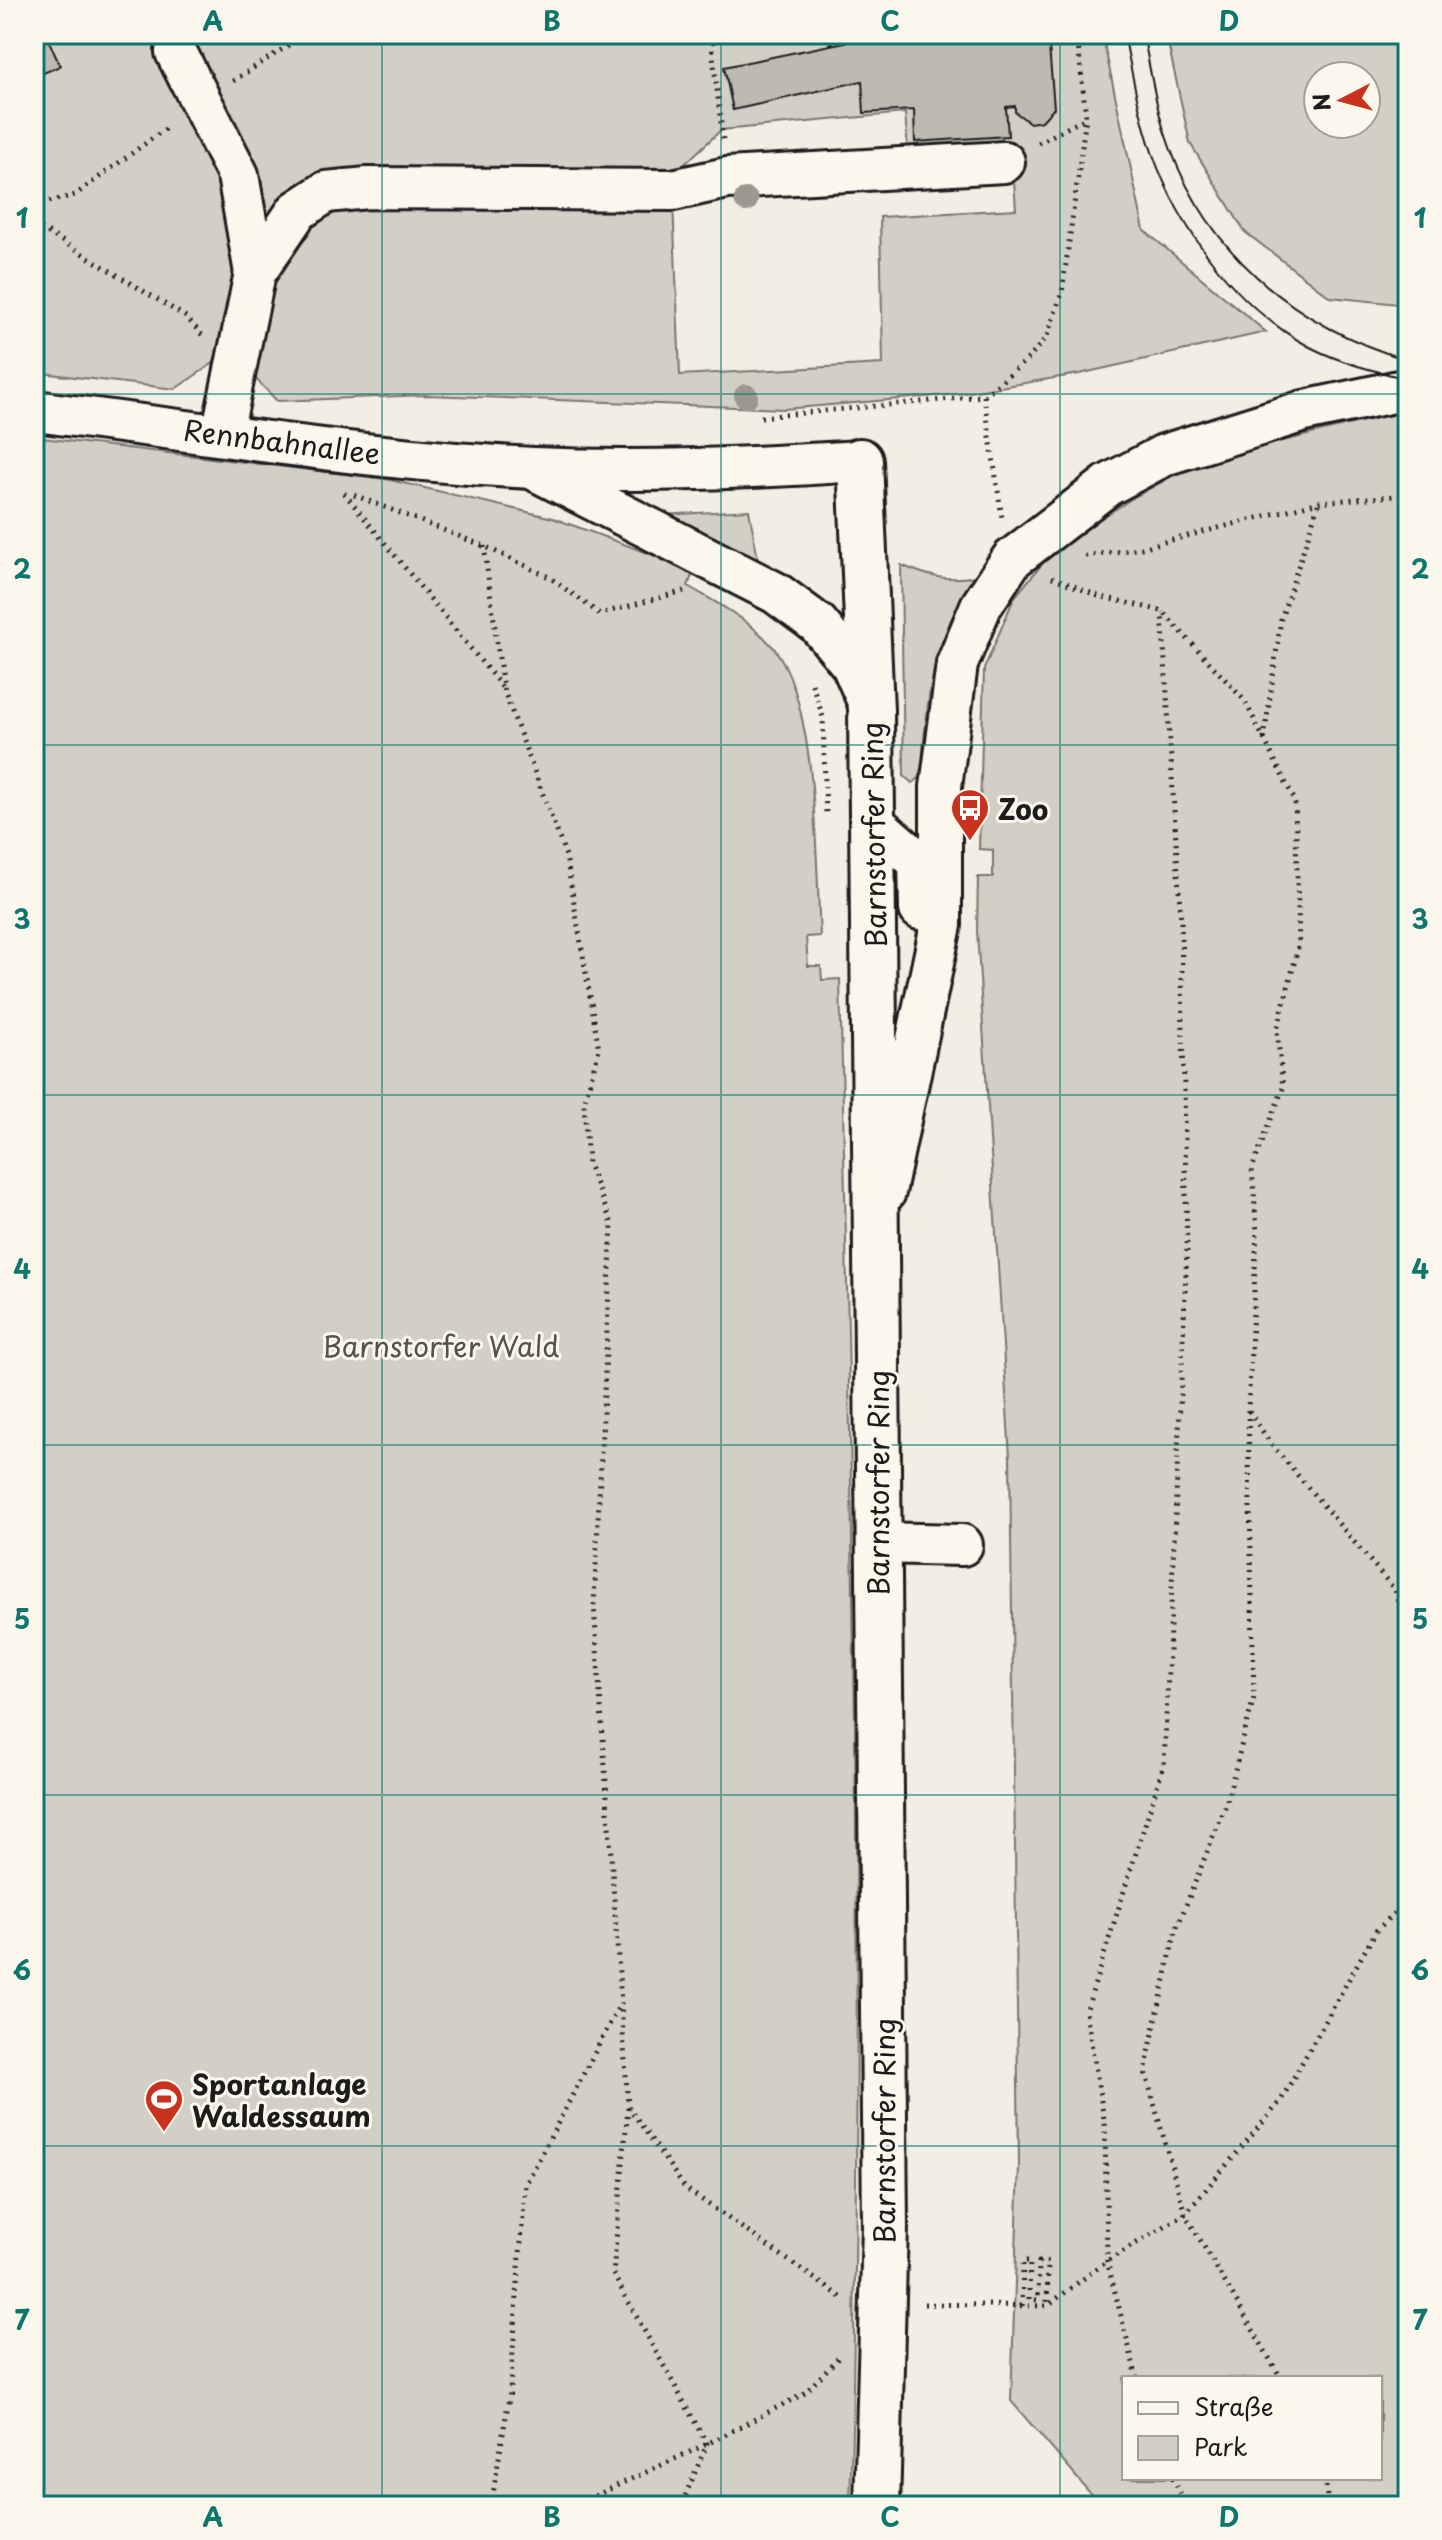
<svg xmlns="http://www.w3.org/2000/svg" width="1442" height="2540" font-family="'Playpen Sans',sans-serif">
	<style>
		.green { fill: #d2cfc6; stroke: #777671; stroke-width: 2; fill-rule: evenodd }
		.building { fill: #bdbab1; stroke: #1c1c1c; stroke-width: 2 }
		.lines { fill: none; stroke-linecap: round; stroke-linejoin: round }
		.minor-casing { stroke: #1c1c1c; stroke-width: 46 }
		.major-casing { stroke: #1c1c1c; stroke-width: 50 }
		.path { stroke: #1c1c1c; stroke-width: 5; stroke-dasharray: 2 6; stroke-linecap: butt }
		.minor { stroke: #fbf7ec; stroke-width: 40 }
		.major { stroke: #fbf7ec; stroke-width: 44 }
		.tram { stroke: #1c1c1c; stroke-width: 2 }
		.tree { fill: #9b9892 }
		.grid { fill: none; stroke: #0f766e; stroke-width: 2; stroke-opacity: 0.55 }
		.labels { text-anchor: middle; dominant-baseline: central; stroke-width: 6; stroke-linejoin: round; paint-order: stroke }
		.street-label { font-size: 28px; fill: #1c1c1c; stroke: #fbf7ec }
		.poi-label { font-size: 28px; font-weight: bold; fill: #1c1c1c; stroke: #fbf7ec; text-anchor: start }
		.park-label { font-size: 28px; fill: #53524f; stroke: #fbf7ec }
		.neatline { fill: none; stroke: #0f766e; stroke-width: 3 }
		.grid-label { font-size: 26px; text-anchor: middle; font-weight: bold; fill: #0f766e }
	</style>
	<rect width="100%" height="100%" fill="#f2eee4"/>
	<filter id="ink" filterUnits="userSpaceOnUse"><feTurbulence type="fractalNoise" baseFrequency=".0125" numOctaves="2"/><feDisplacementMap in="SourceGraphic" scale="16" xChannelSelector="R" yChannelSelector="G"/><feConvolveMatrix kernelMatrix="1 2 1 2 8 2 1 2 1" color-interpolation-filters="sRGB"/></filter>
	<g filter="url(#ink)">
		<g class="green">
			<path d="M34,34H1102L1144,230L1266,332L1079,374L958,394L784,409L427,395L277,401L230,352L175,389L34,372ZM905,113L908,150L1011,141L1016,209L880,217L883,364L680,375L672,176L721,130Z"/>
			<path d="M1166,34H1408V305L1330,297L1245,232L1190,143ZM1366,76V124H1318V76Z"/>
			<path d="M1408,410V2506H1101L1011,2401L1019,2164L1010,1457L977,931L978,877H993V850L979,849L984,669L1014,598L1056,547L1136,496L1198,462ZM1124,2378H1380V2478H1124Z"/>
			<path d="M34,437L386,479L553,518L694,570L688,586C718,604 750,620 773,647C818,700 816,865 820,936L806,937L808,966H821L822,980L840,979C852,1488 865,1997 850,2506H34Z"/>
			<polygon points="749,510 760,570 643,516"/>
			<path d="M901,565C927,576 947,582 975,576C934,638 927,692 922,765L918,779L912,783L904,776Z"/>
		</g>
		<g class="building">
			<polygon points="34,34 46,34 60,66 34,77"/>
			<polygon points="905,34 1048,34 1054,108 1042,121 1030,123 1015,112 1015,106 1006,107 1008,136 915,142 914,110 864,113 862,81 733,110 724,67 864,38"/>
		</g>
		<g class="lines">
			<g class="minor-casing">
				<g id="minor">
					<polyline points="176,52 238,175 255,273"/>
					<path d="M34,411C200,431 366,460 533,468C642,473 751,468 860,461"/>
					<polyline points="222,434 255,273 297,211 326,192 368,188 673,190 727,178 1004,162"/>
					<polyline points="539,472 776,593 818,624 852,665 870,706"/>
					<polyline points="872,821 919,862 920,909"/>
					<polyline points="885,1192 941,925 941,787 957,664 981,606 1012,559 1108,485 1164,455 1304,411 1408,389"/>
					<polyline points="877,1543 962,1545"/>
				</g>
			</g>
			<g class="major-casing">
				<polyline id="major" points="860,461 871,710 885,2226 877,2506"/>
			</g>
			<g class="path">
				<polyline points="714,34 712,47 723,140"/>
				<polyline points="830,34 832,45"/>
				<polyline points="233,81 306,34"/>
				<polyline points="1038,143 1086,118"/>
				<polyline points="34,206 75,195 169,126"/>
				<polyline points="34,224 186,317 202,335"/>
				<polyline points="984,396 1002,518"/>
				<polyline points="761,417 984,396 1030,357 1047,336 1062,293 1086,117 1077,34"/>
				<polyline points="344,493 502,687"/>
				<polyline points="354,495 484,546 549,577 600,614 684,591"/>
				<polyline points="484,546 503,688 566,856 599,1049 584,1103 588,1164 612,1224 594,1605 628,2106 685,2188 841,2297"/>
				<polyline points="1085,556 1141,548 1319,502 1408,495"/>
				<polyline points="1052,577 1098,596 1162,611 1245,701 1295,801 1299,944 1277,1031 1283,1088 1252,1169 1257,1232 1248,1410 1254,1697 1226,1804 1175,1933 1145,2071 1185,2214 1281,2378"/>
				<polyline points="812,684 823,717 826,816"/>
				<polyline points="1264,739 1281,619 1319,502"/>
				<polyline points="1249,1411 1271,1444 1395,1590 1408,1640"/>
				<polyline points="628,2107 613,2274 707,2444 681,2506"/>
				<polyline points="924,2304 1047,2306 1107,2261 1185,2214 1280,2102 1376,1931 1408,1899"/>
				<polyline points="1022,2306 1023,2261 1030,2261 1029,2299 1038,2300 1039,2262 1048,2262 1047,2306"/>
				<polyline points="1137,2378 1107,2261 1105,2125 1086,2012 1164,1764 1187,1249 1181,923 1162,612"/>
				<polyline points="1173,2478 1186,2506"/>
				<polyline points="1325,2478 1328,2506"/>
				<polyline points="491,2506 510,2392 525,2186 620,2004"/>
				<polyline points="573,2506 707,2444 805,2393 838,2358"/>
			</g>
			<use href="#minor" class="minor"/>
			<use href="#major" class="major"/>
			<g class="tram">
				<path d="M1124,34C1132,73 1139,114 1152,152C1179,229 1237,308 1310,347C1341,363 1374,371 1408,379"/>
				<path d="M1143,34C1150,66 1154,99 1164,130C1201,248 1292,326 1408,360"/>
			</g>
		</g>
		<g class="tree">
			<circle cx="746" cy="200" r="12"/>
			<circle cx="746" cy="396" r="12"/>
		</g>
	</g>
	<path class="grid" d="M382,34V2506M721,34V2506M1060,34V2506M34,394H1408M34,745H1408M34,1095H1408M34,1445H1408M34,1795H1408M34,2146H1408"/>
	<defs>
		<g id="bus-pin" transform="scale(2)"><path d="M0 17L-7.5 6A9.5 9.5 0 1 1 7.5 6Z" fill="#c8321e" stroke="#fbf7ec"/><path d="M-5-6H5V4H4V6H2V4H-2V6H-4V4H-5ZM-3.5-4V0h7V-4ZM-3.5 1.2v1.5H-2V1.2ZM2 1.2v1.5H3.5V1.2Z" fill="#fff"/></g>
		<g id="stadium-pin" transform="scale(2)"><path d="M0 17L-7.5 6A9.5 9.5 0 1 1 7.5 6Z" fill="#c8321e" stroke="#fbf7ec"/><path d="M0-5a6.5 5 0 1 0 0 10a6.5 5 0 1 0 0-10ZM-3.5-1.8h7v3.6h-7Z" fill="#fff"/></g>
	</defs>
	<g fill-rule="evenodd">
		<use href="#bus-pin" x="970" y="808"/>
		<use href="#stadium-pin" x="164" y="2099"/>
	</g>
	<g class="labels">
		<g class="street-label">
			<text transform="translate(282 441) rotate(7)">Rennbahnallee</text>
			<text transform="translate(873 835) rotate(-91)">Barnstorfer Ring</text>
			<text transform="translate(877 1483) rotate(-90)">Barnstorfer Ring</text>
			<text transform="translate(883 2131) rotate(-90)">Barnstorfer Ring</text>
		</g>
		<g class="poi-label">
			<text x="998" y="808">Zoo</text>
			<text x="192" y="2083">Sportanlage<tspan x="192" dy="32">Waldessaum</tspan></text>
		</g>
		<g class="park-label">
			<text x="441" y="1345">Barnstorfer Wald</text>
		</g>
	</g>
	<rect width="1442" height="2540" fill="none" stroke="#fbf7ec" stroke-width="88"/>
	<rect x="1122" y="2376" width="260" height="104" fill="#fbf7ec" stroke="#a29f99" stroke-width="2"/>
	<rect x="1138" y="2402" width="40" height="12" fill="#fbf7ec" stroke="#a29f99" stroke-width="2"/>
	<text x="1194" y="2416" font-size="24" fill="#1c1c1c">Straße</text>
	<rect x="1138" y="2436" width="40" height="24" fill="#d2cfc6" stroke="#a29f99" stroke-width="2"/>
	<text x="1194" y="2456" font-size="24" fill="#1c1c1c">Park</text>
	<g transform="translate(1342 100) rotate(264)"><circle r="38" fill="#fbf7ec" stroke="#a29f99" stroke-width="2"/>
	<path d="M0-6L14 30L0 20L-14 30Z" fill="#c8321e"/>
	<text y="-12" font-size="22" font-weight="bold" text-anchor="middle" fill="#1c1c1c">N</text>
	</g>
	<rect x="44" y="44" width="1354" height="2452" class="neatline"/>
	<g class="grid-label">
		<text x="213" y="31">A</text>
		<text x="552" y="31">B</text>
		<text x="890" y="31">C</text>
		<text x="1229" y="31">D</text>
		<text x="22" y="228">1</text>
		<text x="1420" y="228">1</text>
		<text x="22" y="579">2</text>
		<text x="1420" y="579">2</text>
		<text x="22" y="929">3</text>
		<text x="1420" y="929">3</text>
		<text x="22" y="1279">4</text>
		<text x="1420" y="1279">4</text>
		<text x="22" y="1629">5</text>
		<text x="1420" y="1629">5</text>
		<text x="22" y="1980">6</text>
		<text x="1420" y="1980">6</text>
		<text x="22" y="2330">7</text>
		<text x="1420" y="2330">7</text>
		<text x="213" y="2527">A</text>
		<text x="552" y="2527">B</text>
		<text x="890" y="2527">C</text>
		<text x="1229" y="2527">D</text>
	</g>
</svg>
